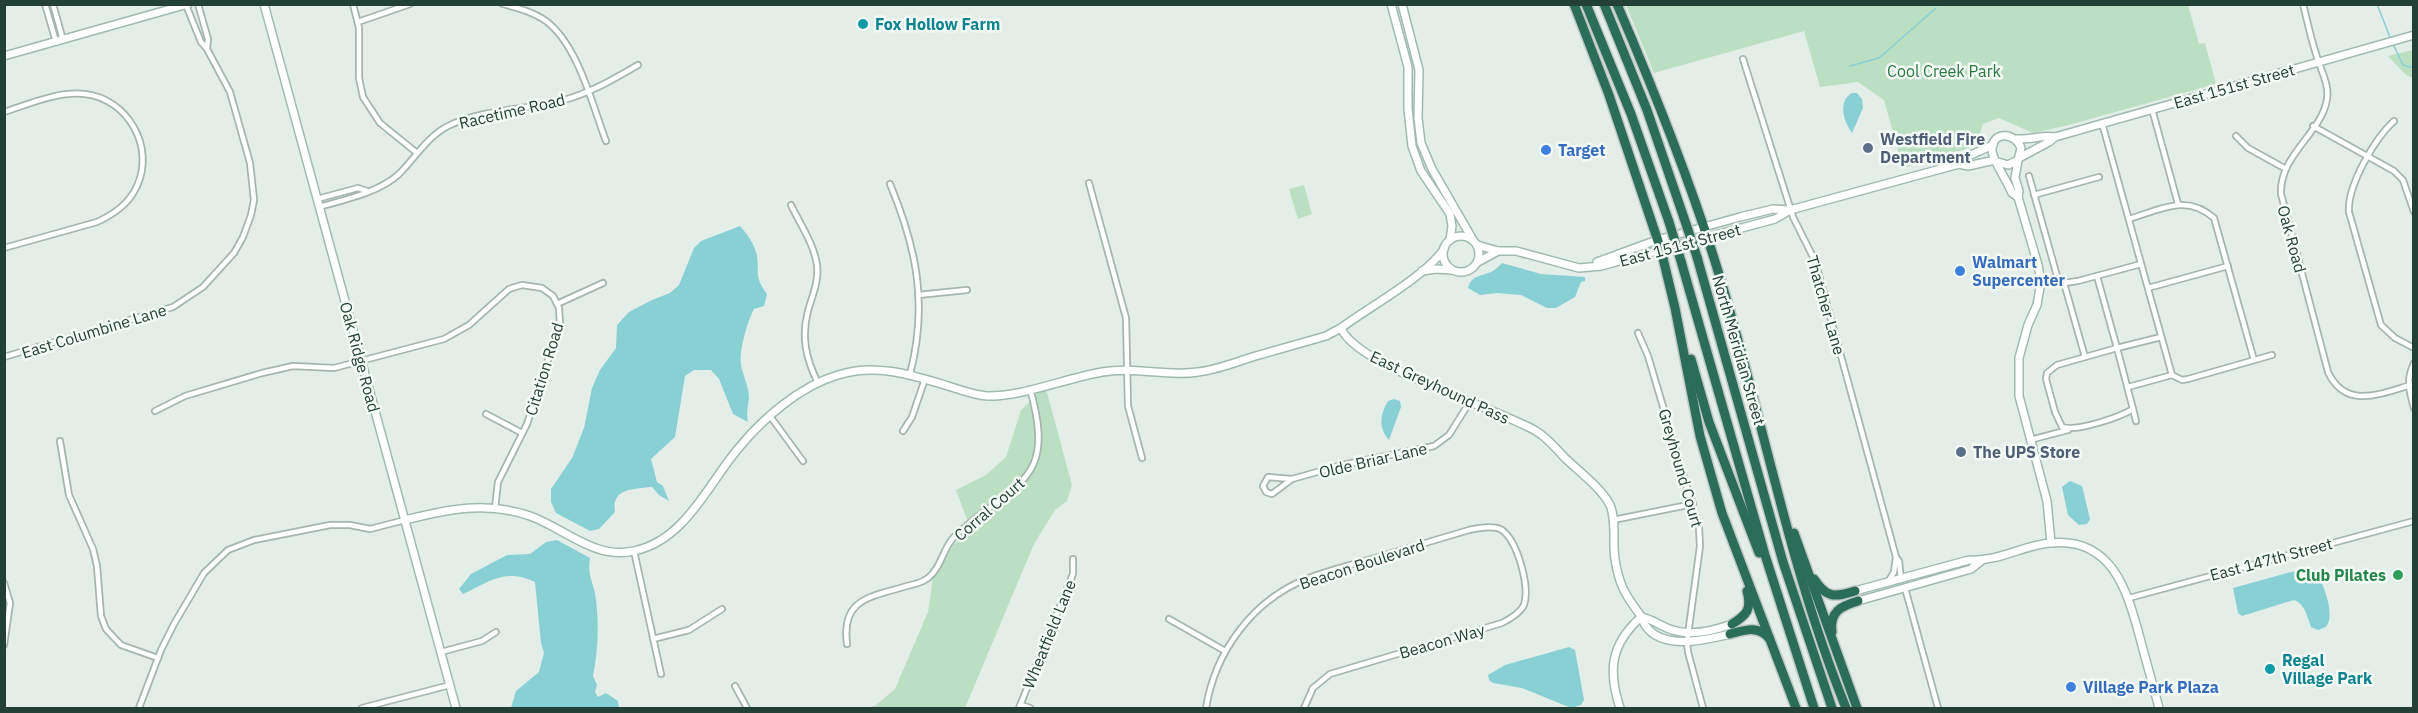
<svg xmlns="http://www.w3.org/2000/svg" width="2418" height="713" font-family="'IBM Plex Sans',sans-serif">
	<style>
		.green { fill: #bbdfc2 }
		.water { fill: #89d0d5 }
		.lines { fill: none; stroke-linecap: round; stroke-linejoin: round }
		.stream { stroke: #89d0d5; stroke-width: 1.5 }
		.street-casing { stroke: #a5b6af; stroke-width: 8 }
		.secondary-casing { stroke: #a1baaf; stroke-width: 10 }
		.highway-casing { stroke: #c1cac6; stroke-width: 12 }
		.street { stroke: #fff; stroke-width: 4.5 }
		.secondary { stroke: #fff; stroke-width: 7 }
		.highway { stroke: #2c6d5a; stroke-width: 9 }
		.highway-bridge-casing { stroke: #c1cac6; stroke-width: 12; stroke-linecap: butt }
		.highway-bridge { stroke: #2c6d5a; stroke-width: 9 }
		.culture-dot { fill: #0f9aa8; stroke: #f4faf6; stroke-width: 2 }
		.service-dot { fill: #5c6f8a; stroke: #f4faf6; stroke-width: 2 }
		.shop-dot { fill: #3f7fe0; stroke: #f4faf6; stroke-width: 2 }
		.leisure-dot { fill: #2e9e5b; stroke: #f4faf6; stroke-width: 2 }
		.labels { text-anchor: middle; dominant-baseline: central; stroke-width: 5; stroke-linejoin: round; paint-order: stroke }
		.culture-label { font-size: 16px; font-weight: bold; fill: #0d838f; stroke: #f4faf6; text-anchor: start }
		.park-label { font-size: 16px; fill: #2a7941; stroke: #f4faf6 }
		.street-label { font-size: 16px; fill: #224035; stroke: #f4faf6 }
		.service-label { font-size: 16px; font-weight: bold; fill: #4e5e75; stroke: #f4faf6; text-anchor: start }
		.shop-label { font-size: 16px; font-weight: bold; fill: #366cbe; stroke: #f4faf6; text-anchor: start }
		.leisure-label { font-size: 16px; font-weight: bold; fill: #27864d; stroke: #f4faf6; text-anchor: end }
	</style>
	<rect width="100%" height="100%" fill="#e3eee8"/>
	<g class="green">
		<polygon points="1626,5 2188,5 2199,44 2205,43 2216,84 2065,126 2033,133 1999,118 1983,124 1976,146 1903,168 1884,100 1858,82 1820,87 1804,31 1654,73"/>
		<polygon points="2413,50 2414,50 2413,78 2406,75 2388,56"/>
		<polygon points="1304,185 1312,214 1298,219 1289,189"/>
		<polygon points="1046,389 1072,485 1067,501 1055,510 1034,544 965,708 868,708 876,705 895,689 928,612 933,578 954,544 971,530 956,490 986,475 1006,457 1021,410 1036,396 1036,390"/>
	</g>
	<g class="water">
		<path d="M1852,93H1857L1862,99L1863,108L1852,133C1844,122 1837,102 1852,93Z"/>
		<path d="M740,226C747,234 753,242 756,252C761,271 752,274 767,294L764,306L754,309C747,322 739,351 741,365C743,375 749,388 749,398C748,407 746,412 748,422L733,414L719,379L711,370H694L685,376L675,437L651,459L657,482L663,486L669,501L659,495L652,487C634,489 611,488 615,512L599,529L590,531L556,513L551,502V489L572,458L584,428L592,388L600,370L616,348L617,325L629,312L652,300L670,293L679,285L694,248L701,241Z"/>
		<path d="M1502,263L1541,274L1585,277V281L1581,282L1575,297L1556,308H1547L1521,295L1497,293L1480,295L1468,288C1472,275 1479,277 1491,272C1495,270 1499,266 1502,263Z"/>
		<path d="M1394,399L1400,401L1401,407L1389,440C1378,428 1380,414 1388,401Z"/>
		<polygon points="2070,481 2082,486 2090,519 2087,524 2079,525 2068,515 2062,487"/>
		<path d="M557,540L590,558C587,577 594,582 596,600C599,625 598,651 593,676L597,685L595,692L598,697L606,693L618,701L619,708H511L516,691L539,672L544,653L541,643L535,582C505,568 491,581 463,594L459,589L471,574L507,555L530,554L546,542Z"/>
		<path d="M2302,569L2316,571C2323,584 2336,614 2326,627L2318,630L2311,627C2307,616 2305,604 2294,600L2242,616L2238,613L2233,588Z"/>
		<polygon points="1569,647 1575,650 1584,700 1581,705 1571,708 1522,688 1493,683 1489,680 1488,675 1505,665"/>
	</g>
	<g class="lines">
		<g class="stream">
			<polyline points="2377,4 2391,40"/>
			<polyline points="2393,44 2403,65 2414,68"/>
			<polyline points="1850,66 1879,58 1936,8"/>
		</g>
		<g class="street-casing">
			<g id="street">
				<polyline points="45,4 56,42"/>
				<polyline points="53,4 63,40"/>
				<polyline points="198,4 208,39 207,49"/>
				<polyline points="353,4 359,28 359,78 363,97 380,123 417,153"/>
				<path d="M503,4C518,8 533,12 546,21C578,45 592,104 606,141"/>
				<path d="M2303,4C2308,24 2312,44 2319,63C2323,75 2329,86 2327,99C2322,133 2279,155 2281,194L2328,372C2346,411 2382,393 2414,384"/>
				<polyline points="358,22 410,4"/>
				<polyline points="1743,59 1793,217 1815,261 1896,557 1899,561 1901,579"/>
				<polyline points="2152,109 2178,204"/>
				<path d="M4,112C29,104 58,91 85,94C128,99 155,147 137,186C129,204 114,214 97,222L4,248"/>
				<path d="M2394,121C2375,138 2347,186 2349,212L2381,325L2395,338L2414,348"/>
				<polyline points="2102,123 2172,375 2182,380 2188,379 2272,355"/>
				<polyline points="2313,126 2394,171 2403,180 2414,212"/>
				<polyline points="2236,136 2248,148 2286,169"/>
				<polyline points="2029,176 2057,276 2064,283 2085,357"/>
				<polyline points="1089,183 1126,318 1128,406 1142,458"/>
				<path d="M890,184C917,249 928,305 910,374"/>
				<polyline points="2034,195 2099,177"/>
				<polyline points="317,199 358,188 367,191"/>
				<path d="M791,205C800,224 814,244 817,265C819,282 812,296 808,311C801,337 806,359 818,383"/>
				<path d="M319,207C344,200 380,192 399,174C415,158 427,137 448,126C483,109 526,110 564,100C590,93 614,79 638,65"/>
				<path d="M2129,219C2160,210 2186,193 2214,218L2254,360"/>
				<path d="M2097,276L2117,348L2057,365L2047,373L2046,379L2055,412L2062,427C2077,432 2120,417 2133,409L2117,348L2161,337"/>
				<polyline points="2064,283 2078,281 2141,264"/>
				<polyline points="2148,288 2228,266"/>
				<polyline points="918,295 967,290"/>
				<polyline points="557,304 603,283"/>
				<polyline points="1638,333 1648,356 1699,528 1700,546 1687,642 1688,652 1703,708"/>
				<polyline points="4,357 173,307 203,287 234,253 243,237 251,215 254,200 250,163 230,92 207,49 201,42 186,5"/>
				<path d="M2414,363C2406,379 2409,391 2414,408"/>
				<polyline points="2128,387 2172,375"/>
				<polyline points="2133,409 2136,421"/>
				<polyline points="155,411 185,396 262,373 293,366 334,368 444,339 469,325 509,289 522,285 542,288 553,296 559,308 560,324 527,424 498,482 495,508"/>
				<polyline points="486,414 522,433"/>
				<polyline points="770,416 803,461"/>
				<polyline points="903,431 912,417 925,379"/>
				<polyline points="2030,440 2068,430"/>
				<polyline points="60,441 69,495 93,549 97,566 101,616 106,629 121,645 158,658"/>
				<polyline points="1292,479 1268,477 1263,486 1266,492 1272,494 1292,479 1342,465 1434,446 1449,435 1469,403"/>
				<polyline points="1613,520 1693,504"/>
				<polyline points="634,551 661,674"/>
				<polyline points="1888,582 1894,572 1896,557"/>
				<polyline points="4,583 10,603 4,645"/>
				<polyline points="1905,588 1938,708"/>
				<polyline points="2129,598 2414,521"/>
				<polyline points="1169,619 1225,651"/>
				<polyline points="653,639 689,630 722,609"/>
				<path d="M847,644C841,598 871,597 907,586C914,584 922,583 928,578C942,567 943,547 955,536C1013,481 1058,485 1030,389"/>
				<polyline points="441,652 482,641 496,632"/>
				<polyline points="735,686 747,708"/>
				<polyline points="1021,705 1030,708"/>
				<polyline points="139,708 161,650 174,624 204,573 228,550 254,540 330,525 350,525 370,529 405,520"/>
				<polyline points="362,708 450,685"/>
				<polyline points="1019,708 1073,574 1073,559"/>
				<path d="M1206,708C1215,652 1252,601 1306,579C1326,571 1347,566 1368,560C1402,550 1436,540 1469,530C1478,528 1494,525 1502,530C1518,542 1530,587 1524,605C1520,613 1510,619 1502,623L1330,674L1313,688L1304,708"/>
			</g>
		</g>
		<g class="secondary-casing">
			<g id="secondary">
				<polyline points="264,4 456,708"/>
				<polyline points="1391,4 1408,67 1408,109 1412,146 1421,171 1450,214 1452,226 1450,240"/>
				<polyline points="1402,4 1419,70 1418,118 1421,143 1432,169 1473,240"/>
				<polyline points="4,56 188,4"/>
				<path d="M2017,139C2030,140 2042,135 2055,137L2414,35"/>
				<polyline points="2019,158 2049,142 2055,137"/>
				<polyline points="2018,160 2015,178 2019,191 2018,197 2038,265 2041,282 2037,305 2028,325 2019,358 2019,396 2047,501 2051,543"/>
				<path d="M1998,162L2008,165L2018,160L2021,148C2016,133 1993,130 1992,149C1991,158 2008,182 2012,193L2018,197"/>
				<polyline points="1959,164 1964,158 1993,145"/>
				<circle cx="1461" cy="254" r="18"/>
				<polyline points="1477,245 1498,251 1516,251 1579,268 1601,266 1775,219 1790,210 1959,164 1968,166 1995,160"/>
				<polyline points="1478,262 1498,251"/>
				<polyline points="1597,262 1657,240 1740,217 1773,209 1790,210"/>
				<polyline points="1422,271 1436,269 1452,270"/>
				<path d="M1341,328C1369,307 1426,276 1444,249"/>
				<path d="M405,520C448,509 487,501 530,516C564,528 595,560 634,551C685,540 707,486 737,450C762,419 800,386 838,375C876,363 912,375 948,386C961,390 974,395 987,396C1021,397 1067,378 1102,372C1136,366 1165,377 1198,372C1216,370 1235,363 1252,357C1277,350 1301,343 1326,336L1341,328C1356,366 1497,408 1536,431C1548,438 1556,449 1566,459C1580,472 1601,488 1610,505C1617,522 1612,542 1615,559C1619,586 1626,596 1641,616C1644,621 1642,620 1645,625C1662,651 1706,640 1730,634"/>
				<path d="M1855,591L1969,560C1997,562 2022,546 2049,543C2112,536 2127,590 2140,638C2146,661 2153,685 2159,708"/>
				<polyline points="1858,601 1971,569 1981,561"/>
				<path d="M1641,617C1651,619 1658,624 1667,628C1688,637 1711,632 1732,624"/>
				<path d="M1620,708C1608,671 1610,645 1641,617"/>
			</g>
		</g>
		<g class="highway-casing">
			<g id="highway">
				<polyline points="1574,4 1609,95 1661,250 1675,308 1700,436 1722,513 1796,708"/>
				<polyline points="1586,4 1631,114 1669,222"/>
				<polyline points="1604,4 1647,110 1684,218"/>
				<path d="M1617,4C1656,95 1693,187 1721,281C1764,423 1790,570 1846,708"/>
				<polyline points="1697,257 1783,562 1832,708"/>
				<polyline points="1681,261 1765,555 1814,708"/>
				<polyline points="1691,359 1709,422 1759,553"/>
				<polyline points="1794,533 1857,708"/>
				<path d="M1814,579C1827,599 1835,597 1855,591"/>
				<path d="M1732,624C1747,615 1752,609 1747,591"/>
				<path d="M1832,632C1829,612 1841,606 1858,601"/>
				<path d="M1730,634C1745,630 1758,625 1769,638"/>
			</g>
		</g>
		<use href="#street" class="street"/>
		<use href="#secondary" class="secondary"/>
		<use href="#highway" class="highway"/>
		<g class="highway-bridge-casing">
			<g id="highway-bridge">
				<polyline points="1684,218 1697,257"/>
				<polyline points="1669,222 1681,261"/>
			</g>
		</g>
		<use href="#highway-bridge" class="highway-bridge"/>
	</g>
	<g class="culture-dot">
		<circle cx="863" cy="24" r="6"/>
		<circle cx="2270" cy="669" r="6"/>
	</g>
	<g class="service-dot">
		<circle cx="1868" cy="148" r="6"/>
		<circle cx="1961" cy="452" r="6"/>
	</g>
	<g class="shop-dot">
		<circle cx="1546" cy="150" r="6"/>
		<circle cx="1960" cy="271" r="6"/>
		<circle cx="2071" cy="687" r="6"/>
	</g>
	<circle class="leisure-dot" cx="2398" cy="575" r="6"/>
	<g class="labels">
		<g class="culture-label">
			<text x="875" y="24">Fox Hollow Farm</text>
			<text x="2282" y="660">Regal<tspan x="2282" dy="18">Village Park</tspan></text>
		</g>
		<g class="park-label">
			<text x="1944" y="71">Cool Creek Park</text>
		</g>
		<g class="street-label">
			<text transform="translate(2234 86) rotate(-16)">East 151st Street</text>
			<text transform="translate(512 111) rotate(-13)">Racetime Road</text>
			<text transform="translate(2292 239) rotate(75)">Oak Road</text>
			<text transform="translate(1680 245) rotate(-15)">East 151st Street</text>
			<text transform="translate(1826 305) rotate(74)">Thatcher Lane</text>
			<text transform="translate(94 331) rotate(-17)">East Columbine Lane</text>
			<text transform="translate(1739 350) rotate(74)">North Meridian Street</text>
			<text transform="translate(360 357) rotate(75)">Oak Ridge Road</text>
			<text transform="translate(544 369) rotate(-73)">Citation Road</text>
			<text transform="translate(1440 387) rotate(25)">East Greyhound Pass</text>
			<text transform="translate(1373 460) rotate(-13)">Olde Briar Lane</text>
			<text transform="translate(1681 468) rotate(74)">Greyhound Court</text>
			<text transform="translate(989 509) rotate(-41)">Corral Court</text>
			<text transform="translate(2271 559) rotate(-15)">East 147th Street</text>
			<text transform="translate(1362 564) rotate(-18)">Beacon Boulevard</text>
			<text transform="translate(1049 634) rotate(-68)">Wheatfield Lane</text>
			<text transform="translate(1442 641) rotate(-16)">Beacon Way</text>
		</g>
		<g class="service-label">
			<text x="1880" y="139">Westfield Fire<tspan x="1880" dy="18">Department</tspan></text>
			<text x="1973" y="452">The UPS Store</text>
		</g>
		<g class="shop-label">
			<text x="1558" y="150">Target</text>
			<text x="1972" y="262">Walmart<tspan x="1972" dy="18">Supercenter</tspan></text>
			<text x="2083" y="687">Village Park Plaza</text>
		</g>
		<g class="leisure-label">
			<text x="2386" y="575">Club Pilates</text>
		</g>
	</g>
	<rect width="2418" height="713" fill="none" stroke="#224035" stroke-width="12"/>
</svg>
